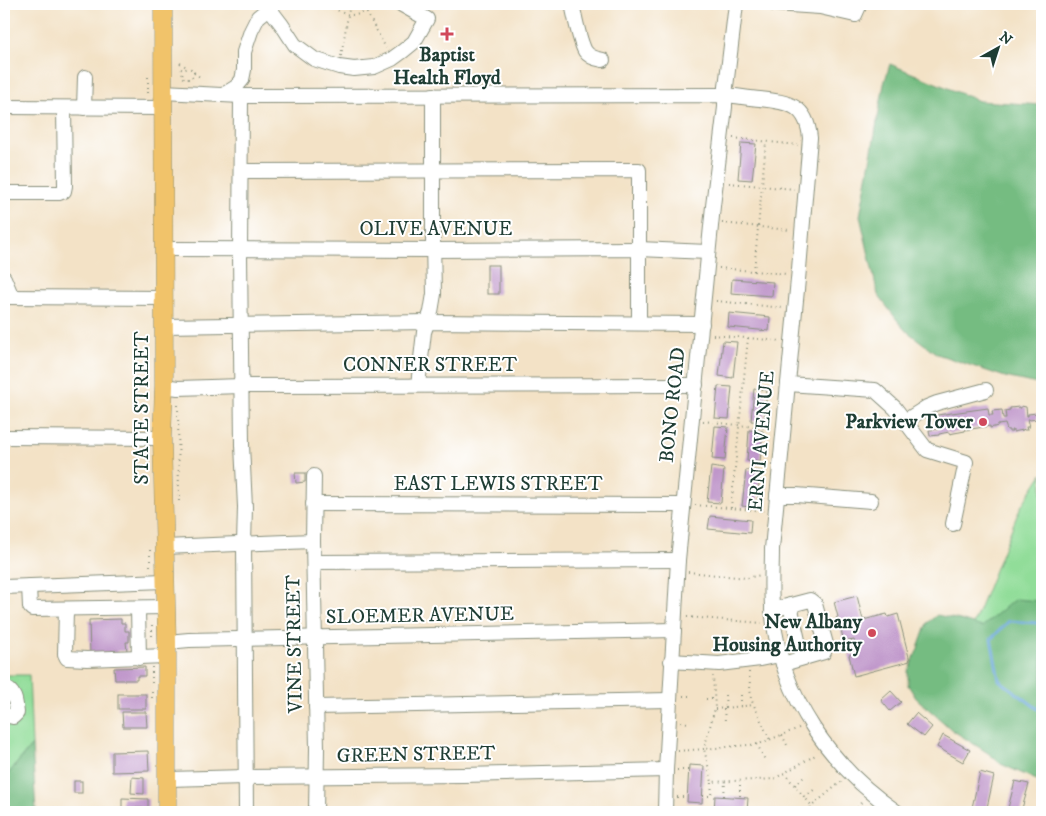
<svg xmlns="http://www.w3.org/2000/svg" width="1046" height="816" font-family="'IM FELL DW Pica',serif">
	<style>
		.green { fill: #91dd99; stroke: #588d66 }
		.forest { fill: #74bc81; stroke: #4a7c5a }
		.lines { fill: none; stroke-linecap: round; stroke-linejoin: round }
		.stream { stroke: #6aa7dc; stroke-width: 3 }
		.building { fill: #bf96ca }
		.minor-casing { stroke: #89907d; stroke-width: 16 }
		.major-casing { stroke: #89907d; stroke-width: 19 }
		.path { stroke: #89907d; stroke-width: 2; stroke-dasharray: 1 4; stroke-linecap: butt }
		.minor { stroke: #fff; stroke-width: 14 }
		.major { stroke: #f1c36a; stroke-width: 18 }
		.poi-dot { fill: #d1495b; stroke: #fff; stroke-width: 2 }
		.labels { text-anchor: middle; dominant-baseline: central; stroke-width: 4; stroke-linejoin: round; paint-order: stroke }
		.poi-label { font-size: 20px; font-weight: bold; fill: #1f3d34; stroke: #fff; text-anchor: end }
		.street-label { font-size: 20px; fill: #1f3d34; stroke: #fff }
	</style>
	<rect width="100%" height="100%" fill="#fff"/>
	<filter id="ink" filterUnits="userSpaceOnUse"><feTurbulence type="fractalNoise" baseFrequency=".02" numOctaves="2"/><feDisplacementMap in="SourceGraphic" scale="10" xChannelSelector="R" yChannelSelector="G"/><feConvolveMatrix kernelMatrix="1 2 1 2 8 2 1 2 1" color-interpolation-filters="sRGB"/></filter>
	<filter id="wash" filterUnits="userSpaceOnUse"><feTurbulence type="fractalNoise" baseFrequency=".0096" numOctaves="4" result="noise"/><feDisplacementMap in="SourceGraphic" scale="20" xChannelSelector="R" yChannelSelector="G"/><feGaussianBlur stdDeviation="1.12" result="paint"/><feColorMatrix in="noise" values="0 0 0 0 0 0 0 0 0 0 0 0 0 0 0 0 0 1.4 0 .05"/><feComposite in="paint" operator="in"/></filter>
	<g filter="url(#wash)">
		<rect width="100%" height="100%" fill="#f3e2c6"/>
		<g class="green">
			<polygon points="1042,474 1042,734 971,630 1020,508"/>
			<polygon points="4,675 29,675 32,745 4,779"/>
		</g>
		<g class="forest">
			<polygon points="890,64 979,101 1042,105 1042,390 1037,384 1005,377 937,354 904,329 878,295 860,216 884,84"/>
			<polygon points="1015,599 1039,601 1042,602 1042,785 1041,782 1001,764 988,753 952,730 916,698 908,685 908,671 917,651 927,623 937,615 960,620 982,627"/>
			<polygon points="32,745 36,812 4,812 4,779"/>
		</g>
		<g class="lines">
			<polyline class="stream" points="1042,626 1038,623 1009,621 991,639 999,680 1042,712"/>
		</g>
		<g id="blocks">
			<g class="building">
				<polygon points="741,143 756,144 752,180 738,179"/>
				<rect x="487" y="265" width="12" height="29"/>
				<polygon points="732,279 773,282 772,296 731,293"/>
				<polygon points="729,313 770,317 769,331 728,327"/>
				<polygon points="723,341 737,342 733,378 719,376"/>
				<polygon points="718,386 732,387 729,419 715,418"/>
				<polygon points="754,389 767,390 764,422 751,421"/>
				<polygon points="1021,406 1026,407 1027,416 1028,416 1028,414 1037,413 1038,419 1029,420 1029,419 1027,419 1029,427 1026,427 1027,430 1024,430 1023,429 1023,430 1013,432 1013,430 1011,430 1012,432 1009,432 1009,430 1007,430 1005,424 998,425 998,426 990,428 990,426 965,430 965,431 949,434 949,432 939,434 939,435 930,436 929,430 939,429 937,415 988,408 989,415 993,415 992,411 1002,410 1003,418 1006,418 1005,411 1010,410 1010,408 1019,407 1019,408 1021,408"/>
				<polygon points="715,426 728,427 725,460 712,459"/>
				<polygon points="749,430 763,431 760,462 747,461"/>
				<polygon points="711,467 724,469 721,503 707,502"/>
				<polygon points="746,470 760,471 757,508 742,506"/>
				<polygon points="295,473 305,473 305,482 296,483"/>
				<polygon points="710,516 751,520 750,533 708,529"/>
				<polygon points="857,596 863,620 887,614 888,617 898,614 910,661 854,676 849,655 858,653 854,640 844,642 840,626 838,626 836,618 838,617 834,602"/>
				<polygon points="121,619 121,623 125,623 125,631 129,631 129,642 126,642 127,651 117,651 117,653 90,654 89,620"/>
				<polygon points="145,667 145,676 137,676 137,680 115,680 114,668"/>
				<polygon points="891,691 901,702 890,711 881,700"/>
				<rect x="118" y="694" width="28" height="15"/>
				<polygon points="122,712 146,712 147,727 123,727"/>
				<polygon points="916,713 932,727 924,737 907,724"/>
				<polygon points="943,735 970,750 963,762 937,747"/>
				<polygon points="148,751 149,771 112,772 112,752"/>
				<polygon points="689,765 704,766 702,803 687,802"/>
				<polygon points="980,772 994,776 986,812 971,812"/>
				<polygon points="132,777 144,778 144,794 131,793"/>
				<rect x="74" y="781" width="8" height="12"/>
				<polygon points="1015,781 1029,784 1021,812 1007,812"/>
				<polygon points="715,796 748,798 747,812 714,812"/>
				<polygon points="122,798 148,799 148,808 136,808 136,811 122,811"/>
			</g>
		</g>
	</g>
	<g filter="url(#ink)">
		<use href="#blocks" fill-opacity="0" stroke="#89907d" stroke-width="1"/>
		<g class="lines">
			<g class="minor-casing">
				<g id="minor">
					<polyline points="266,4 282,25 295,45 314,59 339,67 354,69 374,67 392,59 403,51 414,42 427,19 402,5"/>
					<path d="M572,4C575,17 579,40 585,51C589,57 596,59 603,60"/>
					<polyline points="775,4 820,7 855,15 860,4"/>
					<path d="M163,92L241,96L725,95C737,96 748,98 760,99C789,102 807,105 810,138L799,269L772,549C772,571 770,594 773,617C782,698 831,767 897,812"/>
					<polyline points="223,95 236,87 242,80 244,70 244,52 251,31 258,17 274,4"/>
					<polyline points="241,96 240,254 242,445 245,507 244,544 246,812"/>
					<polyline points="4,107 163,108"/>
					<polyline points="84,108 85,77"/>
					<polyline points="241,171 639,170 639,323"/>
					<polyline points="4,193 59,193 64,191 65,186 64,108"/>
					<polyline points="164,249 434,250 639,249 708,252"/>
					<polyline points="4,278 12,297"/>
					<polyline points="4,297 164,298"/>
					<polyline points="164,326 428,322 702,324"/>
					<polyline points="788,384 875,390 895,408 927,450 966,462 953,524"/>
					<polyline points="418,385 424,332 431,312 434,294 433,239 433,95"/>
					<polyline points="164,386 178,388 242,386 696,385"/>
					<polyline points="905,421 927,407 937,403 986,390"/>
					<polyline points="4,437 162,438"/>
					<polyline points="314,476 313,541 317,749 316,812"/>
					<polyline points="777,495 796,495 871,501"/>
					<polyline points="313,504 683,505"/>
					<polyline points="164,547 313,541"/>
					<polyline points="314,562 678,560"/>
					<polyline points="29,586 30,607 32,609 166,607"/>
					<polyline points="4,587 164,581"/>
					<polyline points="790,605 802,658"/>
					<polyline points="138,608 139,658"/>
					<polyline points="66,609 65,654 67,658 87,659 166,656"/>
					<polyline points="772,610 810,600 815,604 826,644 824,652 783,664"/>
					<polyline points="167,642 189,640 674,630"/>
					<polyline points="671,661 719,664 760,659 780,655"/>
					<path d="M4,688C15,690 16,703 17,713L13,717L4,715"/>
					<polyline points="316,707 669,700"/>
					<polyline points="168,779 246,777 463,775 666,770"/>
					<polyline points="665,812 666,770 678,560 713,206 725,107 725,95 736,4"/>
				</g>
			</g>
			<g class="major-casing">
				<polyline id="major" points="163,4 164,386 162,438 167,642 167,812"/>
			</g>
			<g class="path">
				<path d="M330,4C345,19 362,18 376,4"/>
				<polyline points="362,4 386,48"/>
				<polyline points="341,56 350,4"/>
				<polyline points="180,63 188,68"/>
				<polyline points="181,69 183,70 188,68 191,69 194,72 193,76 191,79 185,79 182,76 183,70"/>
				<polyline points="398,70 405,83"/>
				<polyline points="194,73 200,77"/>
				<polyline points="148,77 148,95"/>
				<polyline points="733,138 798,145"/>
				<polyline points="729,183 794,189"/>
				<polyline points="722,223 789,230"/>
				<polyline points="719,268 787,274"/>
				<polyline points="754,271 766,142"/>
				<polyline points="716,301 784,308"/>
				<polyline points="713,335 781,341"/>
				<polyline points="178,405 179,505"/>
				<polyline points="703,421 772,429"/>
				<polyline points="695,505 765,511"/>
				<polyline points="731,508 748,338"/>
				<polyline points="150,550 150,570"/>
				<polyline points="688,572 747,578 761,575"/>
				<polyline points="687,617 762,623"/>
				<polyline points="152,625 152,637"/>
				<polyline points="152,667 152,702"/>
				<polyline points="749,672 751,699 770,740"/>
				<polyline points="725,695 726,708"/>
				<polyline points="741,695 741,707"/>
				<polyline points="683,696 691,696"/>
				<polyline points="706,699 715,699"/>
				<polyline points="715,709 754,705"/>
				<polyline points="724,709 725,721"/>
				<polyline points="681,722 689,723"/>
				<polyline points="799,728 759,744 704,749 712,782 774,779 817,754"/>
				<polyline points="782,735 788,747"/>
				<polyline points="757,744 765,760"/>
				<polyline points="678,751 704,749 715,708 713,676"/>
				<polyline points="677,770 688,770"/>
				<polyline points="784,773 812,806 842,781"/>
				<polyline points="795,785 804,777"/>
				<polyline points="703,796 711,796 712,782"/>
				<polyline points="724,796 725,782"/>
				<polyline points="740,796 740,781"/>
				<polyline points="677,797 687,797"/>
				<polyline points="805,797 815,789"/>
				<polyline points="807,812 812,806"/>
				<polyline points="855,812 862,801"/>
			</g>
			<use href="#minor" class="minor"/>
			<use href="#major" class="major"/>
		</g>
	</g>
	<g class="poi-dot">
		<path d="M444.5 26.5h5v5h5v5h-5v5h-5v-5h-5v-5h5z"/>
		<circle cx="983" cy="422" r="5"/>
		<circle cx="872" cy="633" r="5"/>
	</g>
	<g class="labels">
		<g class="poi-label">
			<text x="447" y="55" text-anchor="middle">Baptist<tspan x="447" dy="23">Health Floyd</tspan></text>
			<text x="973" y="422">Parkview Tower</text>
			<text x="862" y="622">New Albany<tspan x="862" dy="23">Housing Authority</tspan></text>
		</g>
		<g class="street-label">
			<text x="436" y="229">OLIVE AVENUE</text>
			<text x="430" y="365">CONNER STREET</text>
			<text transform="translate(673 405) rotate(-84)">BONO ROAD</text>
			<text transform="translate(142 408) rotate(-90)">STATE STREET</text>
			<text transform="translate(762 441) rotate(-85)">ERNI AVENUE</text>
			<text x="498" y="484">EAST LEWIS STREET</text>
			<text transform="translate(420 616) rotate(-1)">SLOEMER AVENUE</text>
			<text transform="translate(295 644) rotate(-91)">VINE STREET</text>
			<text transform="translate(416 755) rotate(-1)">GREEN STREET</text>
		</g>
	</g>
	<rect width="1046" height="816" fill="none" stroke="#fff" stroke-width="20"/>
	<g transform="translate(998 48) rotate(39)" stroke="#ffffff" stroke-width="4" paint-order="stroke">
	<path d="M0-4L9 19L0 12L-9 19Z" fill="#1f3d34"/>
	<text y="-8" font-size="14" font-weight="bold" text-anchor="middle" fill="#1f3d34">N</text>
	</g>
</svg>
